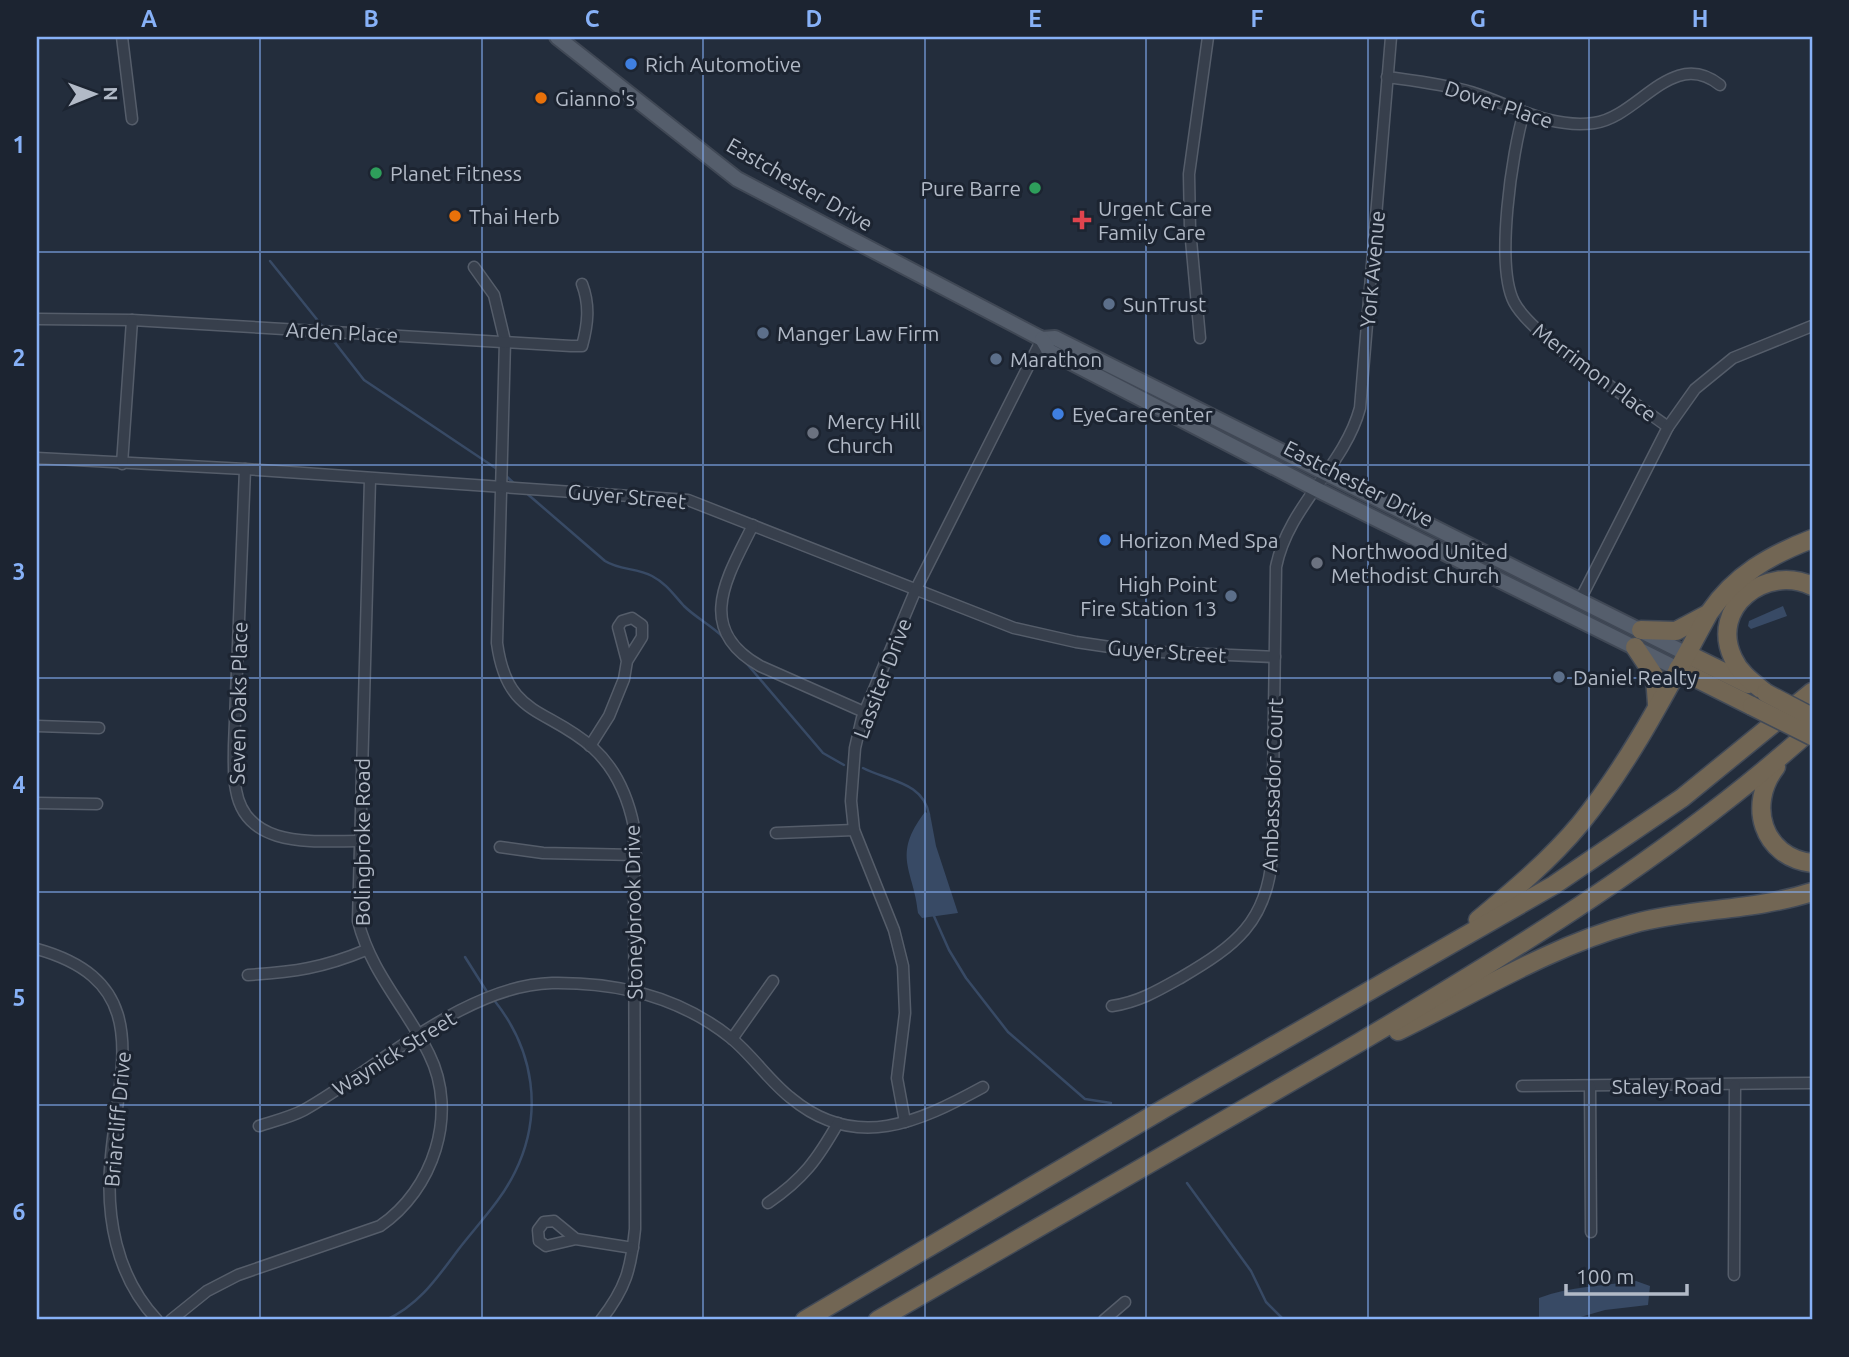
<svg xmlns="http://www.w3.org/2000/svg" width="1849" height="1357" font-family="Ubuntu,sans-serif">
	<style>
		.water { fill: #384a65 }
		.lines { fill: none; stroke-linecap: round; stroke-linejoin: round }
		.stream { stroke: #384a65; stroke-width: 2.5 }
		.street-casing { stroke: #555d6a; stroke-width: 13 }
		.primary-casing { stroke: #404855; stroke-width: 18 }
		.highway-casing { stroke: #424a57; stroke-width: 21 }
		.street { stroke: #373f4c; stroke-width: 10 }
		.primary { stroke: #555e6c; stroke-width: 14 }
		.highway { stroke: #726654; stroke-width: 18 }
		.highway-bridge-casing { stroke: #424a57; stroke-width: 21; stroke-linecap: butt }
		.highway-bridge { stroke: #726654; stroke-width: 18 }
		.grid { fill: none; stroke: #87b1f7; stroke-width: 2; stroke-opacity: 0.55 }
		.shop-dot { fill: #3f7fe0; stroke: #1c2431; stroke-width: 2.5 }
		.food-dot { fill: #e8710a; stroke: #1c2431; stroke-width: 2.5 }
		.leisure-dot { fill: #2e9e5b; stroke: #1c2431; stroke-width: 2.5 }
		.health-dot { fill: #e0444e; stroke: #1c2431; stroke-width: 2.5 }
		.service-dot { fill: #5c6f8a; stroke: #1c2431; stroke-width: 2.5 }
		.worship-dot { fill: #6b7280; stroke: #1c2431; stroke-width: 2.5 }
		.labels { text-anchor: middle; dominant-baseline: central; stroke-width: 6; stroke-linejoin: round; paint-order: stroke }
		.poi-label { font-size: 21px; fill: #b2bac7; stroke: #1c2431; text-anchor: start }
		.street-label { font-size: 21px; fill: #b2bac7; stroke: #1c2431 }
		.neatline { fill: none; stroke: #87b1f7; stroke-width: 2.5 }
		.grid-label { font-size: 23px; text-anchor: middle; font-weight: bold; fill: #87b1f7 }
	</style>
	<rect width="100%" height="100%" fill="#232d3c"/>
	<g class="water">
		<polygon points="1783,606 1787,616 1751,629 1748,626 1749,621"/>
		<path d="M925,812L930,814L936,846L958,913L922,918L918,913C914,870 891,856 925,812Z"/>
		<path d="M1636,1281L1650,1286L1648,1305L1605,1310L1570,1320L1539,1319V1298C1570,1286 1604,1286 1636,1281Z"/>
	</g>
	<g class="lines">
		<g class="stream">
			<polyline points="270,261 323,327"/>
			<polyline points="329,335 364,380 497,469"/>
			<polyline points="505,475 516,485"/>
			<path d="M524,491L605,561C619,570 637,568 652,576C667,584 673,594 684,606C695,617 712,626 723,637"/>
			<polyline points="742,658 823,753 844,765"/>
			<path d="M863,768C888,781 924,782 929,815"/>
			<polyline points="933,914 949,950 966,978 1008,1032 1085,1099 1111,1103"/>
			<polyline points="465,957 489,995"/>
			<polyline points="1187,1183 1251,1271 1266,1302 1284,1320"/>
			<path d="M386,1320C419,1305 437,1278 458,1250C478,1224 501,1201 515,1172C544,1113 534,1050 494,1000"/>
		</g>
		<g class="street-casing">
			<g id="street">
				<polyline points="122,37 132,119"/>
				<path d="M1387,77C1416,81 1443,84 1471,92C1512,105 1550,129 1594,123C1639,117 1672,47 1720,85"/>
				<path d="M1524,112C1512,152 1495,265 1514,302C1532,337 1632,400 1668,427"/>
				<path d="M474,267L494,295L505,341L497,643C507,718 547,707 593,748C616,769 628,797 634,827L635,1229C631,1269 626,1288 601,1320"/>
				<path d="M39,319L132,320L571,346H582C588,324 590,305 582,284"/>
				<polyline points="1200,338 1190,229 1189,174 1208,37"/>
				<polyline points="37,458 245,469 688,500 1014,628 1076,642 1137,651 1275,657"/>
				<polyline points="122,464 132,320"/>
				<path d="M245,469L234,746C234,760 233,776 236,790C246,849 314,841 359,841"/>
				<path d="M753,525C728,576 693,628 760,666L864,712"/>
				<polyline points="1580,600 1668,427 1695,389 1733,358 1812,326"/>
				<polyline points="37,726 99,728"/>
				<polyline points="590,746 609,716 624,679 627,661 618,627 622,621 632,618 642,625 642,637 627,661"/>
				<polyline points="37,803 97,804"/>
				<polyline points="776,833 854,830"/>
				<polyline points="500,847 543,853 636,855"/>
				<path d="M37,949C155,982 119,1067 111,1156C105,1216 116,1276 157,1320"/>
				<path d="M248,975C294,972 323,968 366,950"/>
				<path d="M1112,1006C1139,1002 1159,990 1182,977C1235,946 1267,922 1272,857L1276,567C1288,506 1344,467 1360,408L1391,37"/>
				<polyline points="732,1039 773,981"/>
				<polyline points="1522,1086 1812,1083"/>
				<polyline points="1590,1086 1591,1232"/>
				<polyline points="905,1122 897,1078 905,1013 903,966 894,930 854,830 851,801 855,748 862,718 916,589 1042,339"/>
				<path d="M259,1126C274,1121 291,1117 304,1110C377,1069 465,985 552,983C617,982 680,997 731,1038C753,1056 769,1081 791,1098C856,1152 919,1122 983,1087"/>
				<path d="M768,1203C803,1179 817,1160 838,1123"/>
				<polyline points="576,1239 554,1221 544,1222 538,1230 539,1241 546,1246 576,1239 633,1248"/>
				<polyline points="1734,1275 1735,1085"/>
				<path d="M171,1320L207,1291L238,1275L380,1226C433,1190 459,1114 429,1054C406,1007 371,973 358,921L370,479"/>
				<polyline points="1104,1320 1125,1302"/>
			</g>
		</g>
		<g class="primary-casing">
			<g id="primary">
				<polyline points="557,37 737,179 1042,339 1055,338 1687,654"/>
				<polyline points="1042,339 1049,351 1316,489 1678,669"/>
			</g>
		</g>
		<g class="highway-casing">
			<g id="highway">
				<polyline points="1641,630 1676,631 1706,615"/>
				<polyline points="1635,647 1655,677 1657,704"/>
				<polyline points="1687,654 1748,684"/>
				<polyline points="1678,669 1752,706"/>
				<path d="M1766,693C1754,683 1740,674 1733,658C1709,607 1766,564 1812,586"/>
				<path d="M1776,767C1747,804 1762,857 1812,863"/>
				<path d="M1478,920C1514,890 1550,860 1580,824C1632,760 1670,684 1709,613C1735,575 1770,555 1812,539"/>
				<path d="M1398,1031C1474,994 1551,946 1632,924C1691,908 1754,911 1812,892"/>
				<polyline points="805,1320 1165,1108 1554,885 1682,798 1812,692"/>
				<path d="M878,1320C1038,1226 1200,1136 1360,1042C1517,949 1675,852 1812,729"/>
			</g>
		</g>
		<use href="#street" class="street"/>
		<use href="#primary" class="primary"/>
		<use href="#highway" class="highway"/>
		<g class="highway-bridge-casing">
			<g id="highway-bridge">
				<polyline points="1766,693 1812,717"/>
				<polyline points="1752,706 1812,736"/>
			</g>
		</g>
		<use href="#highway-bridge" class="highway-bridge"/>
	</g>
	<path class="grid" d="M260,37V1320M482,37V1320M703,37V1320M925,37V1320M1146,37V1320M1368,37V1320M1589,37V1320M37,252H1812M37,465H1812M37,678H1812M37,892H1812M37,1105H1812"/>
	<g class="shop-dot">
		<circle cx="631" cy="64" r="7"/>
		<circle cx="1058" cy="414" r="7"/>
		<circle cx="1105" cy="540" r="7"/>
	</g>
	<g class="food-dot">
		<circle cx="541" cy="98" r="7"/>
		<circle cx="455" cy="216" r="7"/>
	</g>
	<g class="leisure-dot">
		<circle cx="376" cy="173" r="7"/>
		<circle cx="1035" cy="188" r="7"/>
	</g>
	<path class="health-dot" d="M1078.5 209.5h7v7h7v7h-7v7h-7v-7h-7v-7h7z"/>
	<g class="service-dot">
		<circle cx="1109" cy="304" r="7"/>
		<circle cx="763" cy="333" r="7"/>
		<circle cx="996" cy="359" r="7"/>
		<circle cx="1231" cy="596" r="7"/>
		<circle cx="1559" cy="677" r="7"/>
	</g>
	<g class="worship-dot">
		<circle cx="813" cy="433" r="7"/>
		<circle cx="1317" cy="563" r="7"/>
	</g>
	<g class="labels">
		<g class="poi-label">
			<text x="645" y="64">Rich Automotive</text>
			<text x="555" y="98">Gianno's</text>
			<text x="390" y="173">Planet Fitness</text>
			<text x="1021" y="188" text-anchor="end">Pure Barre</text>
			<text x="1098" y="208">Urgent Care<tspan x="1098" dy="24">Family Care</tspan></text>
			<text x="469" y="216">Thai Herb</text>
			<text x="1123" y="304">SunTrust</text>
			<text x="777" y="333">Manger Law Firm</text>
			<text x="1010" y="359">Marathon</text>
			<text x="1072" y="414">EyeCareCenter</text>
			<text x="827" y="421">Mercy Hill<tspan x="827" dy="24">Church</tspan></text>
			<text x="1119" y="540">Horizon Med Spa</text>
			<text x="1331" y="551">Northwood United<tspan x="1331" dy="24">Methodist Church</tspan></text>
			<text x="1217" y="584" text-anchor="end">High Point<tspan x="1217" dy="24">Fire Station 13</tspan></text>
			<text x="1573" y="677">Daniel Realty</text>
		</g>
		<g class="street-label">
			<text transform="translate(1499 104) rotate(18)">Dover Place</text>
			<text transform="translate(800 184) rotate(30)">Eastchester Drive</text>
			<text transform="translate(1372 269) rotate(-85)">York Avenue</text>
			<text transform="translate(342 332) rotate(3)">Arden Place</text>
			<text transform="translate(1595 372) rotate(37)">Merrimon Place</text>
			<text transform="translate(1359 483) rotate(27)">Eastchester Drive</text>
			<text transform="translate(627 496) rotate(5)">Guyer Street</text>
			<text transform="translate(1167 651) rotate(4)">Guyer Street</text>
			<text transform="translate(882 678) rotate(-69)">Lassiter Drive</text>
			<text transform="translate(238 703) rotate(-89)">Seven Oaks Place</text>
			<text transform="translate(1272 785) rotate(-88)">Ambassador Court</text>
			<text transform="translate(362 842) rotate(-90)">Bolingbroke Road</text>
			<text transform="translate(633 912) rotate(-91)">Stoneybrook Drive</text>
			<text transform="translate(394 1053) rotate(-32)">Waynick Street</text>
			<text x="1667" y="1086">Staley Road</text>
			<text transform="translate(117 1119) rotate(-85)">Briarcliff Drive</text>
		</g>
	</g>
	<rect width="1849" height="1357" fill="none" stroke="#1c2431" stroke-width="77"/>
	<g transform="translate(94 94) rotate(89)" stroke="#1c2431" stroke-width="5" paint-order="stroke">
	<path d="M0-5L12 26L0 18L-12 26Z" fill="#b2bac7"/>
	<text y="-10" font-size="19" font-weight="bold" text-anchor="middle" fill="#b2bac7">N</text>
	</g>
	<path d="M1566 1284v10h121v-10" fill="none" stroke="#b2bac7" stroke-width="3.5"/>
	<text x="1576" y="1284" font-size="21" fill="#b2bac7" stroke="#1c2431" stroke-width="5" paint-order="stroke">100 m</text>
	<rect x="38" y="38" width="1773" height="1280" class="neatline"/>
	<g class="grid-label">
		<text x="149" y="27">A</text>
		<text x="371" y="27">B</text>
		<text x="592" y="27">C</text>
		<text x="814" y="27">D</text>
		<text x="1035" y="27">E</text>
		<text x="1257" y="27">F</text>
		<text x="1478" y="27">G</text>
		<text x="1700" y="27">H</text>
		<text x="19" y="153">1</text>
		<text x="19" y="366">2</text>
		<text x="19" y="580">3</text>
		<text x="19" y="793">4</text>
		<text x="19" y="1006">5</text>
		<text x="19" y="1220">6</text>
	</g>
</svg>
